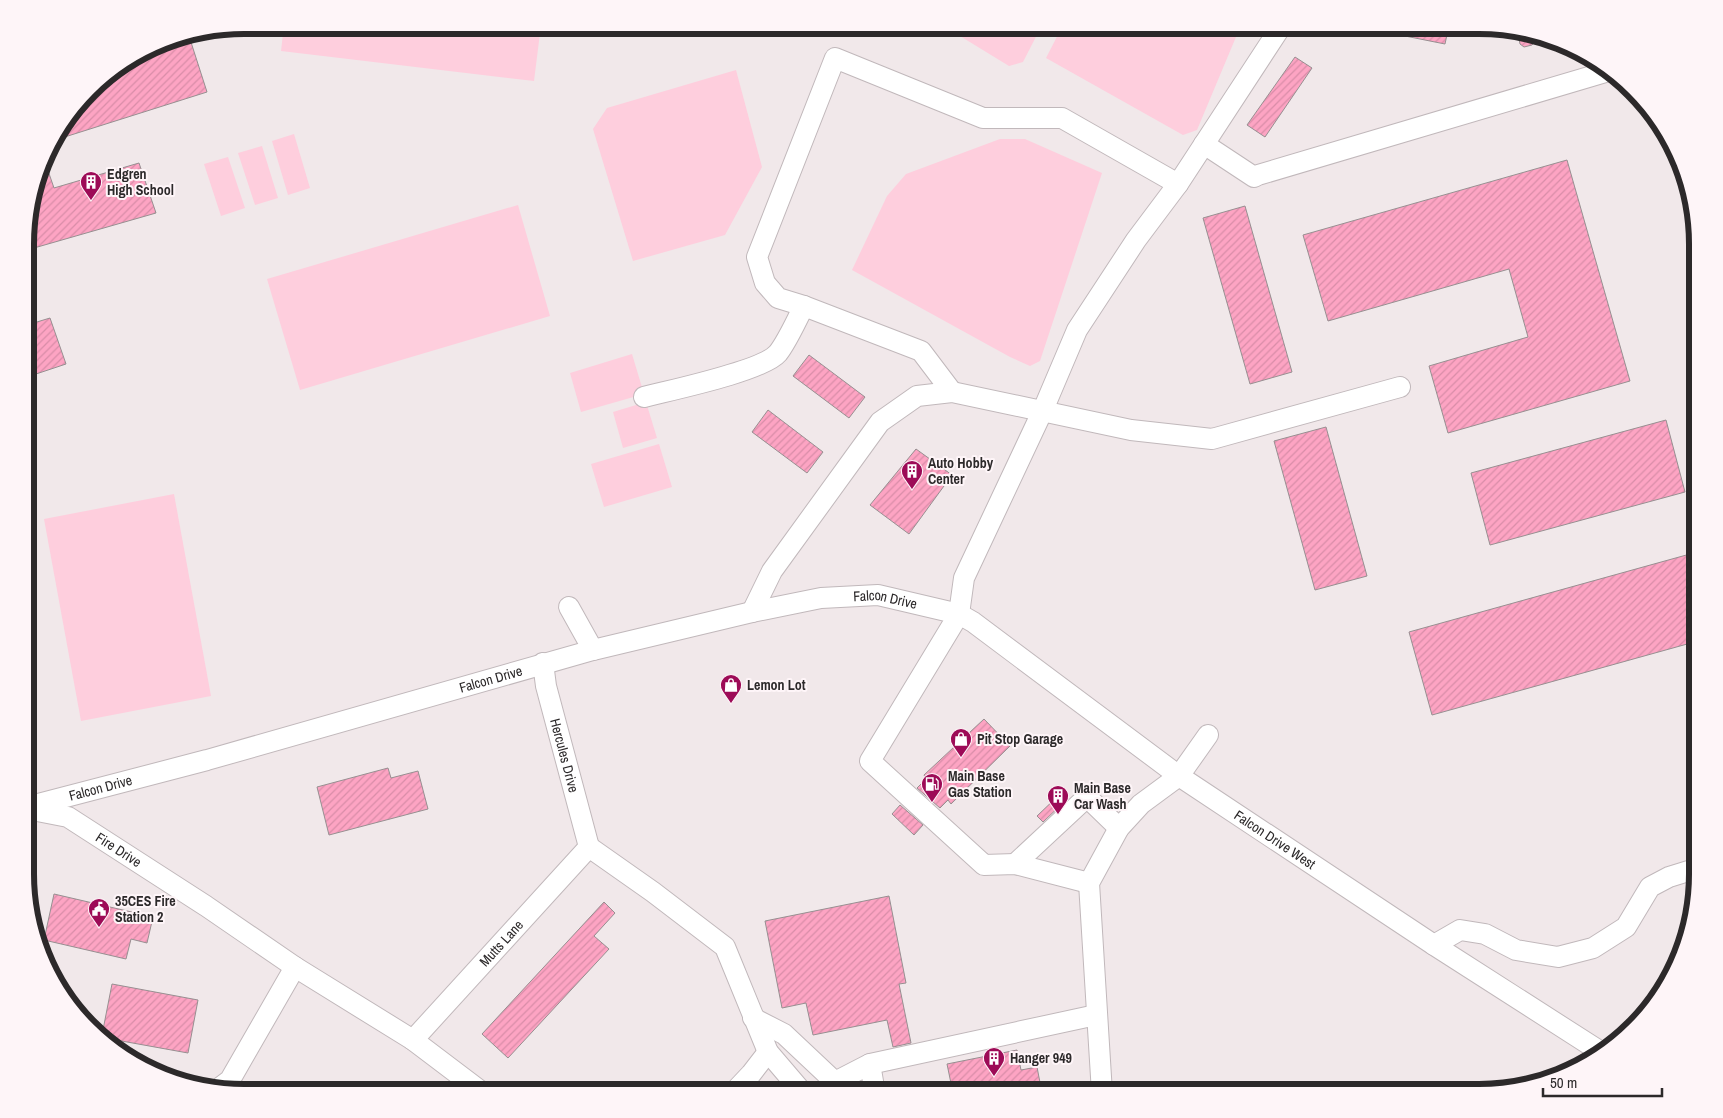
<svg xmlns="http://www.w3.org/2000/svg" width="1723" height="1118" font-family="'Archivo Narrow',sans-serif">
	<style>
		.pitch { fill: #fecedd }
		.building { fill: url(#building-hatch); stroke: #978f91 }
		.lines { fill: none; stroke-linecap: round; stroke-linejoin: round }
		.minor-casing { stroke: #c1b8bb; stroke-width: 22 }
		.minor { stroke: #fff; stroke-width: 20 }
		.labels { text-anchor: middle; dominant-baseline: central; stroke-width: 4; stroke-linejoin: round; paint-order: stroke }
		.poi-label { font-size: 14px; font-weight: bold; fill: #2c292a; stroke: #fef5f8; text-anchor: start }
		.street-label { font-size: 14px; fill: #2c292a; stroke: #fef5f8 }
		.rim { fill: none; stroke: #2c292a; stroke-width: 6 }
	</style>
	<defs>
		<pattern id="building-hatch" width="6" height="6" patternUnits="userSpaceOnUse" patternTransform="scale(1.25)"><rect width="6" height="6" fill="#fda4c3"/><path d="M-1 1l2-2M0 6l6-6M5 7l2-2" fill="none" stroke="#d98da8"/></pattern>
	</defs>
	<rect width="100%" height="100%" fill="#f1e8ea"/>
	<g class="pitch">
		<polygon points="284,25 541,25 534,81 281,51"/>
		<polygon points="942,25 1042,25 1023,62 1009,66"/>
		<polygon points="1063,25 1241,25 1197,130 1183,135 1046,58"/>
		<polygon points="736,70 762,167 725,235 633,261 593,129 607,108"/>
		<polygon points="294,134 310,188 288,195 272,141"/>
		<polygon points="1000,139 1025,139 1102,173 1040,361 1030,366 1010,357 852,270 887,196 906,174"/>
		<polygon points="262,146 278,198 255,205 238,153"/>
		<polygon points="228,157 245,208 221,216 204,164"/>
		<polygon points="518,205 550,316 300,390 267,279"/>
		<polygon points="632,354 644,394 581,412 570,373"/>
		<polygon points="646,402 657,438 623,448 613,412"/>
		<polygon points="659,444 672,487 604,507 591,464"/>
		<polygon points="174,494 211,696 81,721 44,519"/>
	</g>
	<g class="building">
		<polygon points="1380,25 1449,25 1445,44 1380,31"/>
		<polygon points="1520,32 1535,34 1535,41 1532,45 1524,47 1520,44 1519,39"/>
		<polygon points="189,36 207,92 52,141 99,80 160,42"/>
		<polygon points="1295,57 1312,68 1265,137 1247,125"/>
		<polygon points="44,159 54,188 139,163 156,213 27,250 27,216"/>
		<polygon points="1567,160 1630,381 1448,433 1429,366 1528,337 1509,269 1328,321 1303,235"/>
		<polygon points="1245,206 1292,372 1250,384 1203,218"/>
		<polygon points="50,318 66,364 27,377 27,325"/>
		<polygon points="809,355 865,397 849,418 793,376"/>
		<polygon points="768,410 823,452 807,473 752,432"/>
		<polygon points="1666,420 1685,492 1490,545 1471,473"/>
		<polygon points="1326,427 1367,576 1315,590 1274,441"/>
		<polygon points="916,449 952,475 909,534 870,505"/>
		<polygon points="1690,554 1698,580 1698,641 1432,715 1409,632"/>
		<polygon points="984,719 1010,746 951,804 948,800 940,808 917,788 926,779 924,775"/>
		<polygon points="388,768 391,778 418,771 428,809 329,835 317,787"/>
		<polygon points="1059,795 1065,801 1043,822 1037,816"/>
		<polygon points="900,805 923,825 914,835 892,814"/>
		<polygon points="54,894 153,917 147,943 131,939 126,959 44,940"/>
		<polygon points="889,896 906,983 899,984 911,1043 893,1047 887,1020 813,1035 806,1003 782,1008 765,921"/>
		<polygon points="604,902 615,913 594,936 609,949 508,1058 482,1034"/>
		<polygon points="112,984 198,1000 188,1053 105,1038 102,1035"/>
		<polygon points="1017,1050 1021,1070 1037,1067 1042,1093 953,1093 947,1064"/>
	</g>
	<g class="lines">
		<g class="minor-casing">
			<g id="minor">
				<polyline points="1204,144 1254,177 1258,175 1609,71"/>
				<polyline points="952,392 921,351 804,306 778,298 765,283 757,257 835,58 983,118 1062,118 1178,184"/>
				<path d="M644,397C671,390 763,371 778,353C788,340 796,321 804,306"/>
				<polyline points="569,607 593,650"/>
				<polyline points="752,612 772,571 880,422 917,396 952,392 1131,430 1212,439 1400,387"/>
				<path id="s1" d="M543,663L546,686L589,847"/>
				<path id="s2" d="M27,807L207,760L593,650L752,612L821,598L878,595L959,614L973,622L1179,776L1434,945L1601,1052"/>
				<path id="s3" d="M27,809L68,817L206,906L295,967L413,1040L483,1093"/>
				<polyline points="589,847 653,892 725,947 768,1052 803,1093"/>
				<polyline points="1015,864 1087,797 1119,828"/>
				<polyline points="1089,883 1015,864 984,865 870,761 959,614 964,578 1043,410 1077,330 1136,240 1178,184 1282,25"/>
				<polyline points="1434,945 1460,930 1485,934 1516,950 1558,957 1593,948 1626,927 1650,887 1669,877 1698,868"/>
				<polyline points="753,1018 784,1034 835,1082 870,1064 1096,1015"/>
				<path id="s4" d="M413,1040L589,847"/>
				<polyline points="870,1064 875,1093"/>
				<polyline points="218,1089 230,1080 295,967"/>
				<polyline points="733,1093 751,1074 768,1052"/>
				<polyline points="1102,1093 1089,883 1119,828 1141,804 1179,776 1208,735"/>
			</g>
		</g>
		<use href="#minor" class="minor"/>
	</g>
	<defs>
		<g id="building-pin" transform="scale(1.125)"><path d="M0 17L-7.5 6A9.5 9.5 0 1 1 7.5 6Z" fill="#9d0b57" stroke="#fef5f8"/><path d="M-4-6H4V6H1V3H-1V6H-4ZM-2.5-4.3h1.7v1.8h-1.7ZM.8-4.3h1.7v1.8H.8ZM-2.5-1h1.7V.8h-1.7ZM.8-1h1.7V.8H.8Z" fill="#fff"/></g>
		<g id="shop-pin" transform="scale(1.125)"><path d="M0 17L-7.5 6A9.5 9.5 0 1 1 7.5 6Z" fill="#9d0b57" stroke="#fef5f8"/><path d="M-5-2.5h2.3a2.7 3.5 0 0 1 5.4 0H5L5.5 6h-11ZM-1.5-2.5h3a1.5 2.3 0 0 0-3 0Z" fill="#fff"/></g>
		<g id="fuel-pin" transform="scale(1.125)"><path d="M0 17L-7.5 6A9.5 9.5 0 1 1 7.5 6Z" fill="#9d0b57" stroke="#fef5f8"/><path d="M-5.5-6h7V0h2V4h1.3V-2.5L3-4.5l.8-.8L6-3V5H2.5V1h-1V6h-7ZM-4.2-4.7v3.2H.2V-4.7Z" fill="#fff"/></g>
		<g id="civic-pin" transform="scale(1.125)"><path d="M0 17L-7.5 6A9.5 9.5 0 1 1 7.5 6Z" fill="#9d0b57" stroke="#fef5f8"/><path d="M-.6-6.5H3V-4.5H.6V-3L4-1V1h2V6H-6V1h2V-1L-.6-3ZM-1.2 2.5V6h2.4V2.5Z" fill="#fff"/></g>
	</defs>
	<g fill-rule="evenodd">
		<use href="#building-pin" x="91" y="182"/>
		<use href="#building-pin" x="912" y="471"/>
		<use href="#shop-pin" x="731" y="685"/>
		<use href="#shop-pin" x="961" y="739"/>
		<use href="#fuel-pin" x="932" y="784"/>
		<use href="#building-pin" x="1058" y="796"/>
		<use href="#civic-pin" x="99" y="909"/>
		<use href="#building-pin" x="994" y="1058"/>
	</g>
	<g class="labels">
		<g class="poi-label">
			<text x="107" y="174">Edgren<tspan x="107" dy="16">High School</tspan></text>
			<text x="928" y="463">Auto Hobby<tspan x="928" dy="16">Center</tspan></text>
			<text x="747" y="685">Lemon Lot</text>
			<text x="977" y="739">Pit Stop Garage</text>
			<text x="948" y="776">Main Base<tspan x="948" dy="16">Gas Station</tspan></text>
			<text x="1074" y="788">Main Base<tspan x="1074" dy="16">Car Wash</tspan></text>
			<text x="115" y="901">35CES Fire<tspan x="115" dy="16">Station 2</tspan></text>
			<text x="1010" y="1058">Hanger 949</text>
		</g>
		<g class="street-label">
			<text stroke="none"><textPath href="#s2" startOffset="886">Falcon Drive</textPath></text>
			<text stroke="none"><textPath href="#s2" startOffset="481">Falcon Drive</textPath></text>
			<text stroke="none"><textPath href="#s1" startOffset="95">Hercules Drive</textPath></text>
			<text stroke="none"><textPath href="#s2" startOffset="76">Falcon Drive</textPath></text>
			<text stroke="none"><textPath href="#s2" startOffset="1350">Falcon Drive West</textPath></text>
			<text stroke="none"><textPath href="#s3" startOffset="102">Fire Drive</textPath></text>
			<text stroke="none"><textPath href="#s4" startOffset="131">Mutts Lane</textPath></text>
		</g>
	</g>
	<path d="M0 0H1723V1118H0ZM244 34H1479A210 210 0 0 1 1689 244V874A210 210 0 0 1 1479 1084H244A210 210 0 0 1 34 874V244A210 210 0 0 1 244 34Z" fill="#fef5f8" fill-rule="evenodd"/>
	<path class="rim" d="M244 34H1479A210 210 0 0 1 1689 244V874A210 210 0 0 1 1479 1084H244A210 210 0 0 1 34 874V244A210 210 0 0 1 244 34Z"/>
	<path d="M1543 1088v8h119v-8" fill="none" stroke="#2c292a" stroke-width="2.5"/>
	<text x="1550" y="1088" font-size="15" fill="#2c292a" stroke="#fef5f8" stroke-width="4" paint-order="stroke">50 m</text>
</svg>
